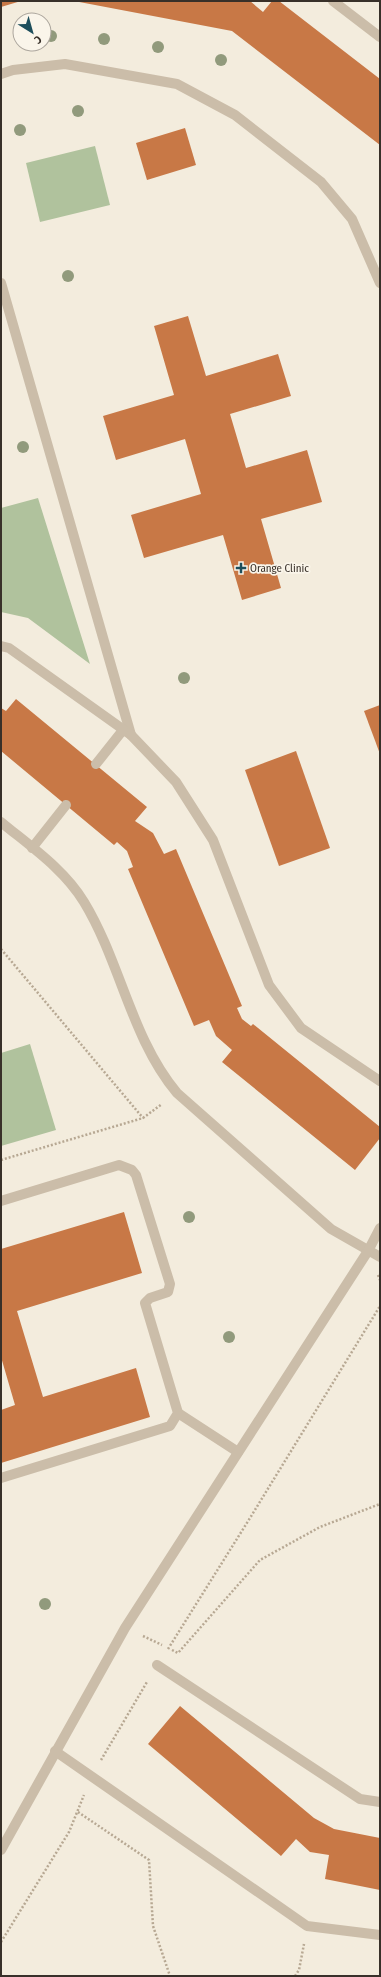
<svg xmlns="http://www.w3.org/2000/svg" width="381" height="1977" font-family="'Fira Sans Condensed',sans-serif">
	<style>
		.green { fill: #b0c29d }
		.building { fill: #c87846 }
		.lines { fill: none; stroke-linecap: round; stroke-linejoin: round }
		.path { stroke: #b7a893; stroke-width: 2.5; stroke-dasharray: 2 2; stroke-linecap: butt }
		.lane { stroke: #cbbda9; stroke-width: 10 }
		.tree { fill: #919a7c }
		.poi-dot { fill: #1d4e5b; stroke: #faf5ea; stroke-width: 1.5 }
		.labels { text-anchor: middle; dominant-baseline: central; stroke-width: 3.5; stroke-linejoin: round; paint-order: stroke }
		.poi-label { font-size: 11px; fill: #383029; stroke: #faf5ea; text-anchor: start }
	</style>
	<rect width="100%" height="100%" fill="#f3ecdd"/>
	<g class="green">
		<polygon points="95,146 110,205 40,222 26,163"/>
		<polygon points="38,498 90,664 28,618 1,612 1,508"/>
		<polygon points="30,1044 56,1130 1,1146 1,1053"/>
	</g>
	<g class="building">
		<polygon points="1,1 21,1 1,7"/>
		<polygon points="74,1 250,1 263,12 272,1 279,1 380,79 380,145 232,31"/>
		<polygon points="185,128 196,165 147,180 136,143"/>
		<polygon points="188,316 206,376 278,354 291,396 230,414 246,468 307,450 322,502 261,519 281,588 242,600 223,535 144,558 131,515 201,494 185,439 116,460 103,416 174,395 154,326"/>
		<polygon points="16,699 147,807 135,821 153,833 164,854 176,849 242,1006 237,1008 242,1019 251,1026 253,1024 380,1127 380,1138 355,1170 222,1062 232,1050 216,1036 209,1020 194,1026 128,869 133,867 127,851 117,842 114,845 1,751 1,708 6,711"/>
		<polygon points="380,705 380,754 364,711"/>
		<polygon points="296,751 330,848 279,866 245,770"/>
		<polygon points="124,1212 142,1273 17,1311 43,1397 136,1368 150,1417 1,1463 1,1410 15,1405 1,1357 1,1249"/>
		<polygon points="180,1706 314,1818 334,1829 380,1838 380,1890 325,1879 329,1855 310,1852 296,1839 281,1856 148,1744"/>
	</g>
	<g class="lines">
		<g class="path">
			<polyline points="1,949 143,1118"/>
			<polyline points="1,1160 143,1118 162,1104"/>
			<polyline points="378,1275 380,1280"/>
			<polyline points="143,1636 162,1645"/>
			<polyline points="168,1649 250,1518 380,1306"/>
			<polyline points="172,1650 178,1653 260,1560 320,1527 380,1504"/>
			<polyline points="101,1760 147,1682"/>
			<polyline points="78,1812 149,1860 153,1926 170,1976"/>
			<polyline points="1,1942 69,1832 84,1795"/>
			<polyline points="295,1976 299,1970 304,1944"/>
		</g>
		<g class="lane">
			<polyline points="333,1 380,37"/>
			<polyline points="1,74 13,70 65,64 177,84 235,115 321,182 352,219 380,283"/>
			<polyline points="1,283 131,735"/>
			<polyline points="1,646 9,648 131,735 176,782 213,840 269,985 301,1028 380,1081"/>
			<polyline points="96,764 123,730"/>
			<path d="M1,822C30,846 64,869 84,902C121,963 131,1038 177,1093L331,1229L380,1257"/>
			<polyline points="32,848 66,805"/>
			<polyline points="1,1201 119,1165 132,1170 136,1175 170,1284 168,1292 150,1298 145,1303 178,1413 170,1426 1,1478"/>
			<polyline points="178,1413 238,1452"/>
			<polyline points="157,1665 360,1799 380,1802"/>
			<polyline points="55,1751 307,1926 380,1935"/>
			<polyline points="1,1850 125,1628 368,1251 380,1228"/>
		</g>
	</g>
	<g class="tree">
		<circle cx="51" cy="36" r="6"/>
		<circle cx="104" cy="39" r="6"/>
		<circle cx="158" cy="47" r="6"/>
		<circle cx="221" cy="60" r="6"/>
		<circle cx="78" cy="111" r="6"/>
		<circle cx="20" cy="130" r="6"/>
		<circle cx="68" cy="276" r="6"/>
		<circle cx="23" cy="447" r="6"/>
		<circle cx="184" cy="678" r="6"/>
		<circle cx="189" cy="1217" r="6"/>
		<circle cx="229" cy="1337" r="6"/>
		<circle cx="45" cy="1604" r="6"/>
	</g>
	<path class="poi-dot" d="M239 562h4v4h4v4h-4v4h-4v-4h-4v-4h4z"/>
	<g class="labels">
		<g class="poi-label">
			<text x="250" y="568">Orange Clinic</text>
		</g>
	</g>
	<rect width="381" height="1977" fill="none" stroke="#383029" stroke-width="4"/>
	<g transform="translate(32 32) rotate(143)"><circle r="19" fill="#faf5ea" stroke="#aca69d"/>
	<path d="M0-3L7 15L0 10L-7 15Z" fill="#1d4e5b"/>
	<text y="-6" font-size="11" font-weight="bold" text-anchor="middle" fill="#383029">С</text>
	</g>
</svg>
